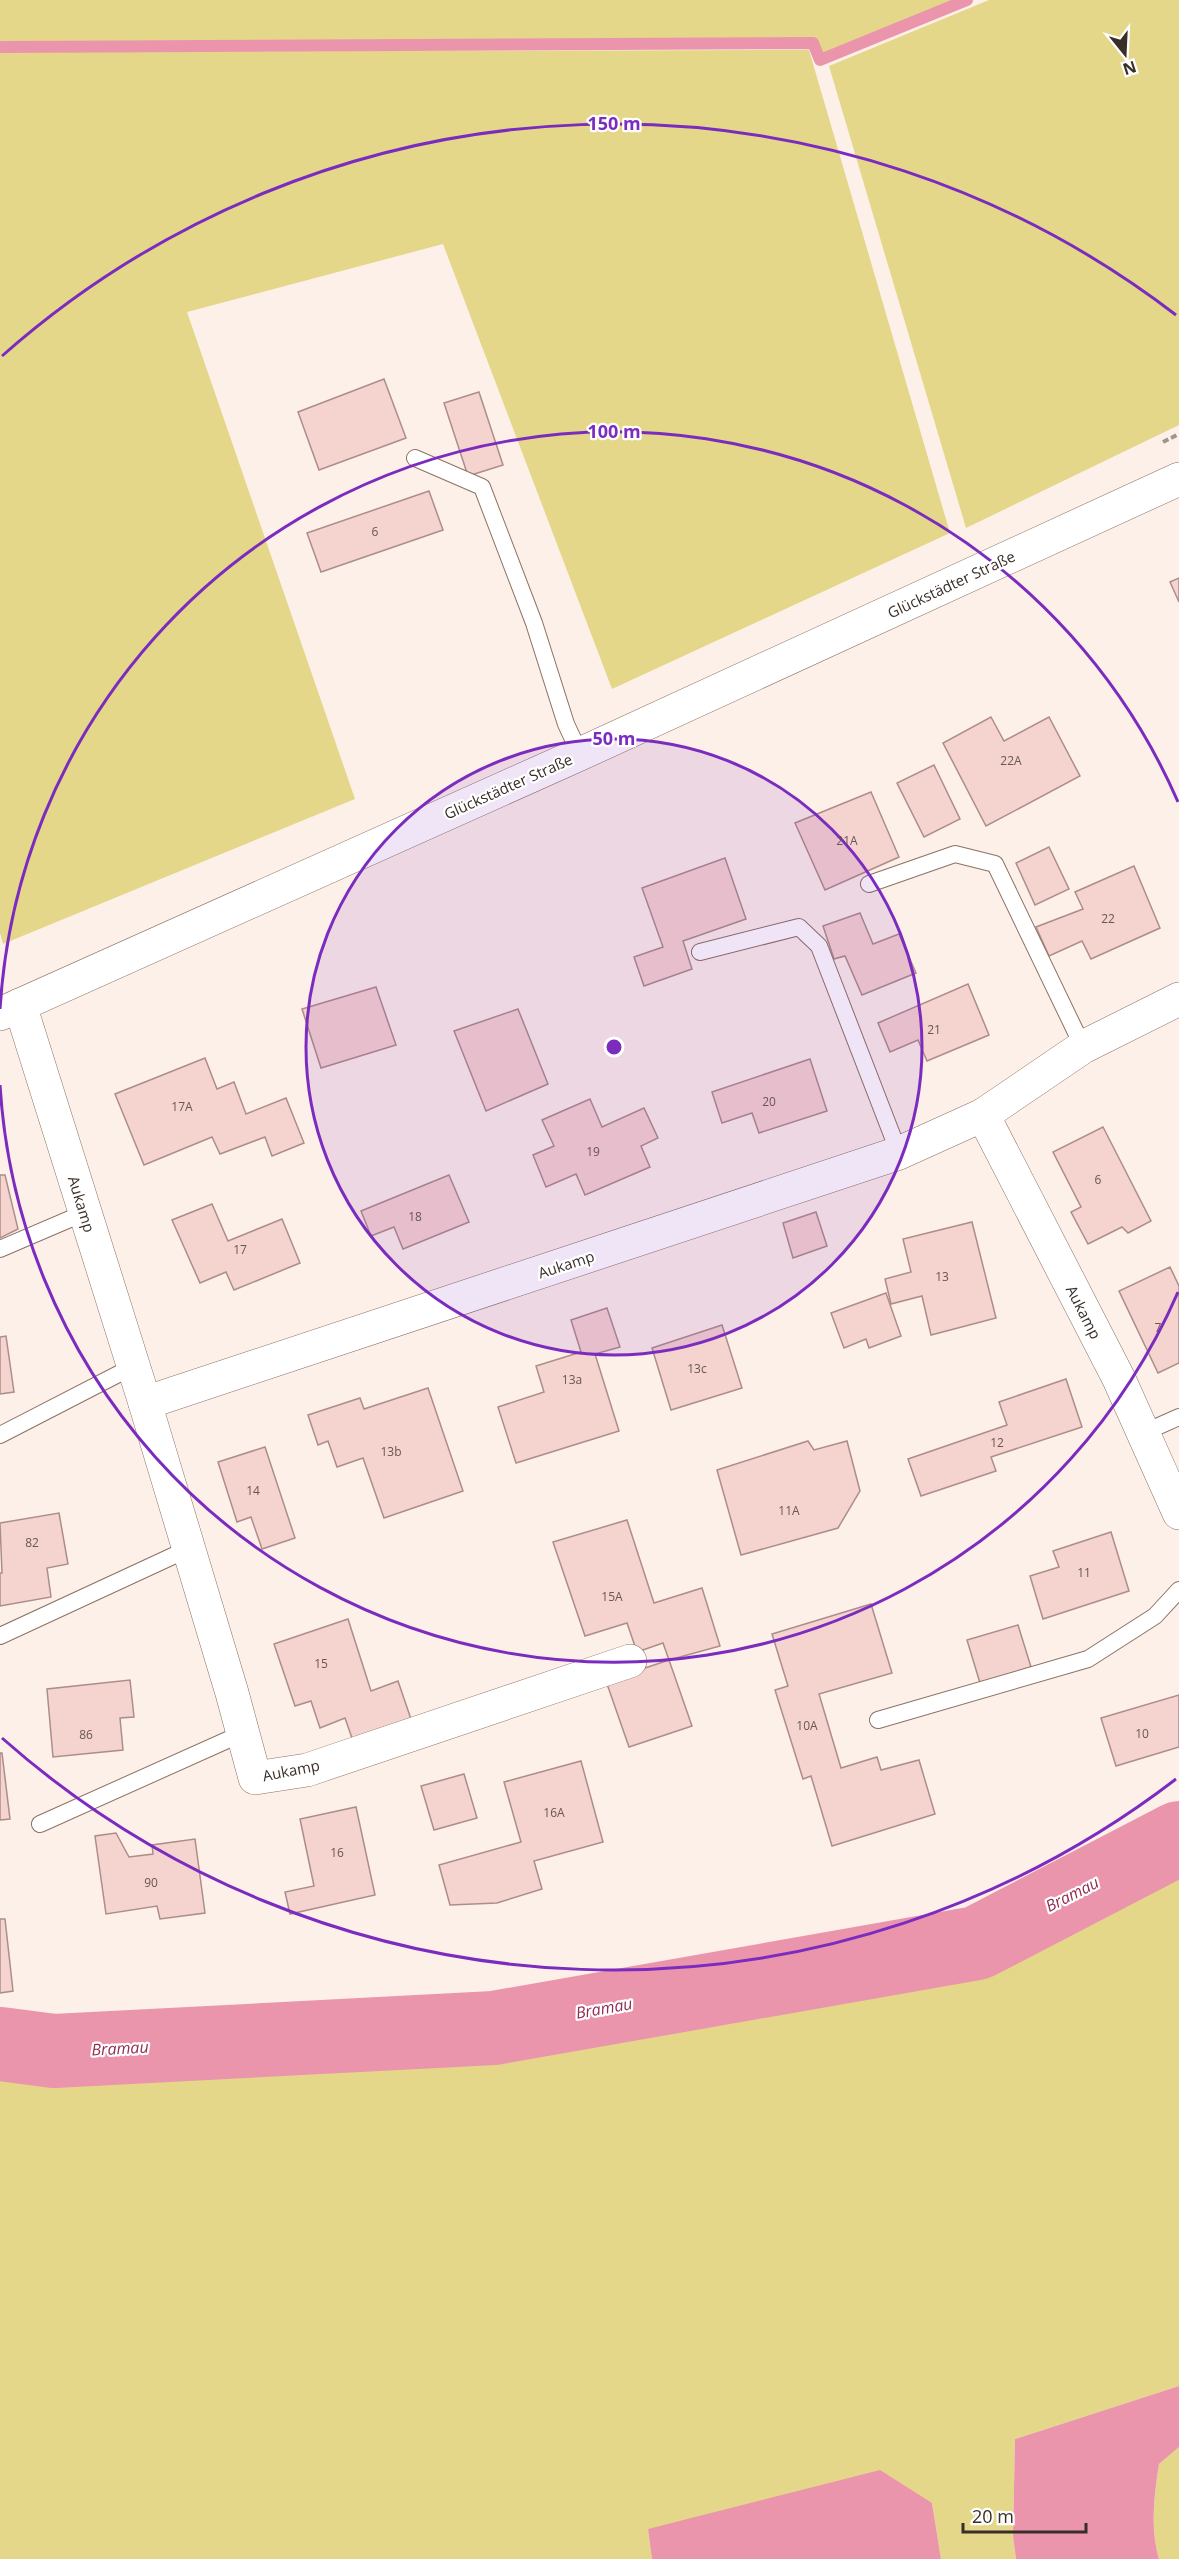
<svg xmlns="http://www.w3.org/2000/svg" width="1179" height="2559" font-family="'Open Sans',sans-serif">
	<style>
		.green { fill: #e4d78a }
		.water { fill: #eb95ad }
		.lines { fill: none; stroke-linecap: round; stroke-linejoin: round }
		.stream { stroke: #eb95ad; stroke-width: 12 }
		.river { stroke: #eb95ad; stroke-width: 74 }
		.building { fill: #f5d3cf; stroke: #ad8d8a; stroke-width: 1.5 }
		.lane-casing { stroke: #8b7264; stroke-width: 18 }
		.street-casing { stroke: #8b7264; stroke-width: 34 }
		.secondary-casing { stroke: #8b7264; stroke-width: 34 }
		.path { stroke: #a0958e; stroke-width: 4; stroke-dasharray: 6 3; stroke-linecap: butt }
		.lane { stroke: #fff; stroke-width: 16 }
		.street { stroke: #fff; stroke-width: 33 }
		.secondary { stroke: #fff; stroke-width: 33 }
		.ring { fill: none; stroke: #7b2cbf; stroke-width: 3 }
		.labels { text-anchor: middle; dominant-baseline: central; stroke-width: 4.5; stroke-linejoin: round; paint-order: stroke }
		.number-label { font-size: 12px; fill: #685752 }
		.street-label { font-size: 15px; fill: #392e28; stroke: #fff }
		.water-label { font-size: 16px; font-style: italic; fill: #902c51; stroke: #fff }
		.centre { fill: #7b2cbf; stroke: #fff; stroke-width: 3 }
		.ring-label { font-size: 18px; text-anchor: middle; font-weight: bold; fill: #7b2cbf; stroke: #fff; stroke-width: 4.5; stroke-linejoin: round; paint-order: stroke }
	</style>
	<rect width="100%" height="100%" fill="#fcf0e9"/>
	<g class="green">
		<polygon points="0,0 954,0 822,56 816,40 0,41"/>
		<polygon points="989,0 1179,0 1179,425 966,528 829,66"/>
		<polygon points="809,50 950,533 612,689 443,244 187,312 355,799 3,944 0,933 0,52"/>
		<polygon points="1179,1848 1179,2386 1015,2439 1013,2536 1016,2559 941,2559 932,2503 648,2529 652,2559 0,2559 0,2058 52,2066 491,2043 980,1951"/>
		<path d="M1179,2447V2559H1159C1150,2527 1154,2496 1159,2464Z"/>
	</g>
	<g class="water">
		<path d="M1179,2386V2447L1159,2464C1154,2496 1150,2528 1159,2559H1016L1013,2536L1015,2439Z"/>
		<polygon points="880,2470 932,2503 941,2559 652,2559 648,2529"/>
	</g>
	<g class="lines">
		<polyline class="stream" points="0,47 813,43 820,60 967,0"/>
		<polyline class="river" points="0,2044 54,2051 494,2028 977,1943 1179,1838"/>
	</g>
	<g class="building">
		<polygon points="384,379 406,438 319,470 298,412"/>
		<polygon points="479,392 503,465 468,476 444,403"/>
		<polygon points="429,491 443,530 321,572 307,533"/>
		<polygon points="1179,578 1179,602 1170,582"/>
		<polygon points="991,717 1004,741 1049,717 1080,776 986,826 943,743"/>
		<polygon points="934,765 960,819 924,837 897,783"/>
		<polygon points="871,792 899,857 825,890 795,823"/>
		<polygon points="1049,847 1069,889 1035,905 1016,863"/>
		<polygon points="725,858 746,919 683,941 692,969 644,986 634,957 663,947 642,888"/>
		<polygon points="1134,866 1160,928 1091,959 1082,941 1049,956 1036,927 1083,909 1075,892"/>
		<polygon points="860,913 873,944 899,934 916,973 862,995 845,956 834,959 823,926"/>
		<polygon points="968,984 989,1035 927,1061 918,1040 890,1052 878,1023"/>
		<polygon points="376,987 396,1045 321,1068 302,1009"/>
		<polygon points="518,1009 548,1084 486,1111 454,1031"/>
		<polygon points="205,1058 217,1089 234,1082 246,1114 286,1098 304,1143 272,1156 265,1137 220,1154 212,1137 144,1165 115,1094"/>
		<polygon points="810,1059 827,1111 759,1133 752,1113 722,1123 712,1092"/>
		<polygon points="590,1099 602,1127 644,1108 658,1138 641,1146 650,1167 585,1195 576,1174 546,1187 533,1155 554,1146 542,1120"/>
		<polygon points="1103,1127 1151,1221 1128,1233 1122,1227 1088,1244 1071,1212 1081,1207 1053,1152"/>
		<polygon points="0,1175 5,1175 18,1229 0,1238"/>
		<polygon points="449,1175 469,1222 403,1249 394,1227 371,1236 361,1211"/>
		<polygon points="212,1204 228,1241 282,1219 300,1263 234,1290 226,1272 200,1283 172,1220"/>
		<polygon points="816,1212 827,1246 793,1258 783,1223"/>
		<polygon points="972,1222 996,1318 931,1335 922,1296 891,1304 885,1279 911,1272 903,1239"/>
		<polygon points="1170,1267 1179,1286 1179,1363 1158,1373 1119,1291"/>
		<polygon points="886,1293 901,1336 869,1348 866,1339 844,1348 831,1313"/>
		<polygon points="607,1308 620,1347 595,1354 619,1431 516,1463 498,1407 544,1392 536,1366 581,1352 571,1320"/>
		<polygon points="722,1325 742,1388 671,1410 652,1348"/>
		<polygon points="6,1336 14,1392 0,1394 0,1337"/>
		<polygon points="1066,1379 1082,1427 991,1457 996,1471 921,1496 908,1459 1007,1425 999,1402"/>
		<polygon points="428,1388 463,1491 384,1518 363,1458 337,1467 328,1441 318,1445 308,1415 360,1398 364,1409"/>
		<polygon points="808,1441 814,1450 847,1441 860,1491 838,1528 741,1555 717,1470"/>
		<polygon points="265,1447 295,1538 262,1549 251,1517 237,1522 218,1462"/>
		<polygon points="59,1513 68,1564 47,1568 51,1597 0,1606 0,1573 2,1573 0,1523"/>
		<polygon points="627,1520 654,1603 702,1588 720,1646 669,1660 663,1643 637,1652 627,1623 585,1636 553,1542"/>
		<polygon points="1111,1532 1129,1591 1043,1619 1030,1576 1059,1567 1053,1551"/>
		<polygon points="871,1604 892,1673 819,1694 841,1768 877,1757 881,1770 919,1760 935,1814 832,1846 811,1776 803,1779 775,1690 788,1686 772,1634"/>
		<polygon points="348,1619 371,1691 398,1681 412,1722 353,1741 345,1718 320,1728 311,1701 295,1706 274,1644"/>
		<polygon points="1018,1625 1031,1667 980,1683 967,1640"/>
		<polygon points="669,1660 692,1726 629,1747 606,1681"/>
		<polygon points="130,1680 134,1717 120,1718 123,1750 53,1757 47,1689"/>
		<polygon points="1179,1695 1179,1747 1116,1766 1101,1718"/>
		<polygon points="0,1753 2,1753 10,1819 0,1820"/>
		<polygon points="581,1761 603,1842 534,1861 542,1889 497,1903 450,1905 439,1865 521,1842 504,1782"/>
		<polygon points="464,1774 477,1818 434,1830 421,1786"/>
		<polygon points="356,1807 375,1895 290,1914 285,1892 314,1886 300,1819"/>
		<polygon points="116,1833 129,1857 153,1854 152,1845 195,1839 205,1913 160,1919 157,1906 106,1914 95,1836"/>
		<polygon points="0,1919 5,1919 13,1991 0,1993"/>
	</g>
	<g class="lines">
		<g class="lane-casing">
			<g id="lane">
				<polyline points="415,458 482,487 534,623 566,724 580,754"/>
				<polyline points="869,884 955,854 995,864 1083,1047"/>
				<polyline points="700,952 799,927 819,946 899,1153"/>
				<polyline points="0,1249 84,1213"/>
				<polyline points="1143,1433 1179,1417"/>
				<polyline points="0,1435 132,1367"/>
				<polyline points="0,1636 188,1549"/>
				<polyline points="878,1720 1088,1659 1155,1616 1179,1590"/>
				<polyline points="40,1824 243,1733"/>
			</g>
		</g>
		<g class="street-casing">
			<g id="street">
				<polyline points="20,1005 145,1403 232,1693 255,1778 307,1770 630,1661"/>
				<polyline points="983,1115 1083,1047 1179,999"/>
				<polyline points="145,1403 899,1153 983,1115 1119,1379 1179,1513"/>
			</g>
		</g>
		<g class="secondary-casing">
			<polyline id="secondary" points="0,1014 580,754 1179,479"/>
		</g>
		<polyline class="path" points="1163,442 1179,434"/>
		<use href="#lane" class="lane"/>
		<use href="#street" class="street"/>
		<use href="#secondary" class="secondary"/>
	</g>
	<circle cx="614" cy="1047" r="308" fill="#7b2cbf" fill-opacity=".12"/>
	<g class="ring">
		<circle cx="614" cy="1047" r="308"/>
		<path d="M1178 1292A615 615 0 0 1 0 1085M0 1009A615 615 0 0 1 1178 802"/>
		<path d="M1176 1779A923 923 0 0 1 2 1738M2 356A923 923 0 0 1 1176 315"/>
	</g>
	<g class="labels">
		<g class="number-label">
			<text x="375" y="531">6</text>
			<text x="1011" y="760">22A</text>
			<text x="847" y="840">21A</text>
			<text x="1108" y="918">22</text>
			<text x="934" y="1029">21</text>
			<text x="769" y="1101">20</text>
			<text x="182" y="1106">17A</text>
			<text x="593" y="1151">19</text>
			<text x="1098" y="1179">6</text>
			<text x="415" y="1216">18</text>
			<text x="240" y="1249">17</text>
			<text x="942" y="1276">13</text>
			<text x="1158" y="1327">7</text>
			<text x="697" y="1368">13c</text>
			<text x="572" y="1379">13a</text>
			<text x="997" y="1442">12</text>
			<text x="391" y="1451">13b</text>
			<text x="253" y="1490">14</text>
			<text x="789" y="1510">11A</text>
			<text x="32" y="1542">82</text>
			<text x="1084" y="1572">11</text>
			<text x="612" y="1596">15A</text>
			<text x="321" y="1663">15</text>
			<text x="807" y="1725">10A</text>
			<text x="1142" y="1733">10</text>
			<text x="86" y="1734">86</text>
			<text x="554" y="1812">16A</text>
			<text x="337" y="1852">16</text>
			<text x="151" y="1882">90</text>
		</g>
		<g class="street-label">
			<text transform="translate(951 584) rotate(-25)">Glückstädter Straße</text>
			<text transform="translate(508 786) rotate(-24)">Glückstädter Straße</text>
			<text transform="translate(82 1204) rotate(73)">Aukamp</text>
			<text transform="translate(566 1264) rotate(-18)">Aukamp</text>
			<text transform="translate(1084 1312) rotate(63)">Aukamp</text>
			<text transform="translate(291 1770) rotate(-11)">Aukamp</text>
		</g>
		<g class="water-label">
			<text transform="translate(1072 1894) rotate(-27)">Bramau</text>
			<text transform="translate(604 2008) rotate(-10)">Bramau</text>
			<text transform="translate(120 2048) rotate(-3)">Bramau</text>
		</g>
	</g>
	<circle cx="614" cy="1047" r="9" class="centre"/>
	<g class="ring-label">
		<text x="614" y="130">150 m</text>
		<text x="614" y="438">100 m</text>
		<text x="614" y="745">50 m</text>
	</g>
	<g transform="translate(1125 54) rotate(162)" stroke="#ffffff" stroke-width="4.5" paint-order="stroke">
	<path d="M0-4.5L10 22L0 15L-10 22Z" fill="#392e28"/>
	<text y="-9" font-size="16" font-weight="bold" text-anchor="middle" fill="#392e28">N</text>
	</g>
	<path d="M963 2523v9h123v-9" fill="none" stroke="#392e28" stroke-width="3"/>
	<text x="972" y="2523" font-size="18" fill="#392e28" stroke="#ffffff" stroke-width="4.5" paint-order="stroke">20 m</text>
</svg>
